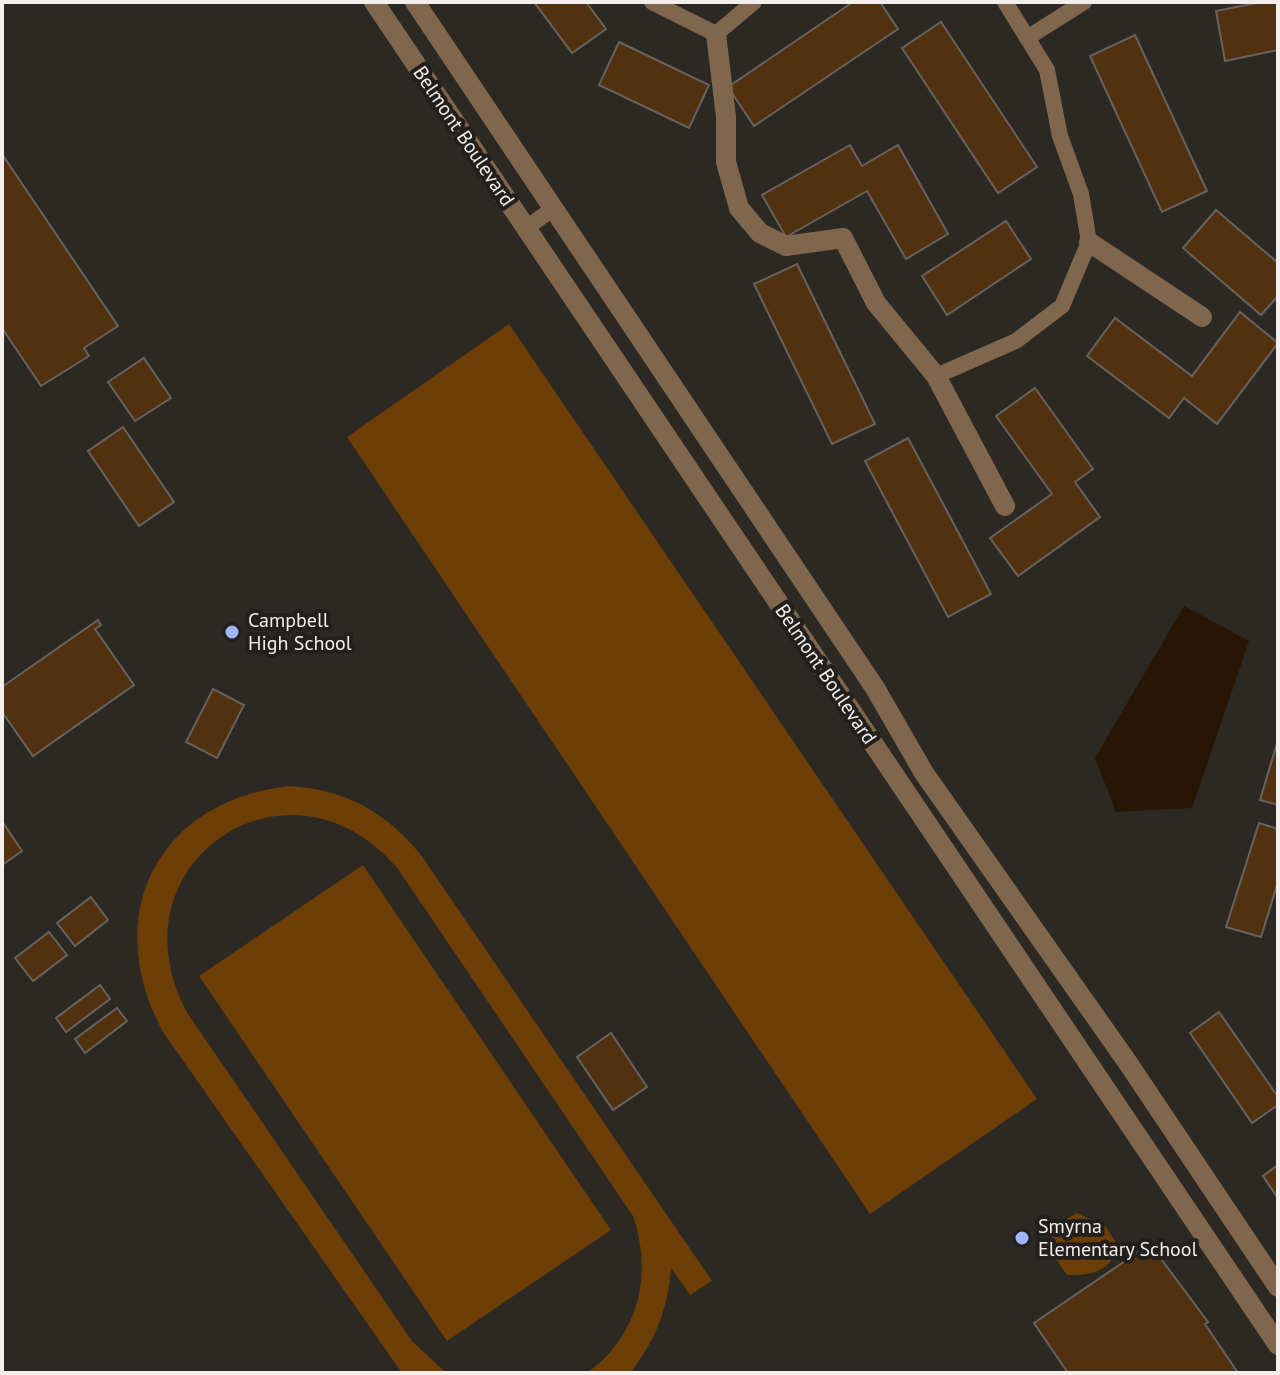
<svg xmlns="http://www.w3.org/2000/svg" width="1280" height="1375" font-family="'PT Sans',sans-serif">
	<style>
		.green { fill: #6d3e06 }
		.water { fill: #281503 }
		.building { fill: #523110; stroke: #67625e; stroke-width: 2 }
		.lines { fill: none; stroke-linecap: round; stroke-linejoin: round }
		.service { stroke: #81664e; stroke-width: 16 }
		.minor { stroke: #81664e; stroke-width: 20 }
		.poi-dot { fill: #a0b3fd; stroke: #231f1c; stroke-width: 3 }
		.labels { text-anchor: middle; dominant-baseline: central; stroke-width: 8; stroke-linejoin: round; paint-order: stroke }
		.street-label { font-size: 20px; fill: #f1eeec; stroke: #231f1c }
		.poi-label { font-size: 20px; fill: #f1eeec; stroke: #231f1c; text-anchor: start }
	</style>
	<rect width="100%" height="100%" fill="#2c2925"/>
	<g class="green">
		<polygon points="509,324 1037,1099 870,1214 347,437"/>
		<path d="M290,786C346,790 385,811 421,855L712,1281L690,1295L671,1268C668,1309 656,1340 630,1373H587C639,1335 653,1275 633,1216L398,869C288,739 106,866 188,1014L412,1341L446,1373H402L163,1032C100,916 157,800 290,786Z"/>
		<polygon points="363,865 611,1230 447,1341 199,976"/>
		<path d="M1077,1213L1105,1226L1118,1245C1111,1271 1093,1276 1067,1275L1047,1246L1058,1224Z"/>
	</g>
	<polygon class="water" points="1184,606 1249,641 1192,808 1116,812 1095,758"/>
	<g class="building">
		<polygon points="534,2 586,2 606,29 572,53"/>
		<polygon points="853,2 880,2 898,29 754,126 728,87"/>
		<polygon points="1261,2 1278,2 1278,50 1225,61 1216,11"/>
		<polygon points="941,22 1037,167 998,193 902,48"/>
		<polygon points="1135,35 1207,191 1162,212 1090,56"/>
		<polygon points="619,42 709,85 689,128 599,85"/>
		<polygon points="850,145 862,166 898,145 948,234 906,259 867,191 786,237 762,195"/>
		<polygon points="2,154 118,326 84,348 89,356 41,386 2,328"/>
		<polygon points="1216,210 1278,263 1278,296 1261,315 1183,248"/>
		<polygon points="1006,221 1031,259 947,315 922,276"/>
		<polygon points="797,264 875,424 832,444 754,284"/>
		<polygon points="1240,312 1278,343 1217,424 1184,398 1169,418 1087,356 1115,318 1192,376"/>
		<polygon points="144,358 171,398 135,421 108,382"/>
		<polygon points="1035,388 1093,469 1075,482 1100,517 1018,576 990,538 1052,494 996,416"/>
		<polygon points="123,427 174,502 139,526 88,451"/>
		<polygon points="908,438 991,594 948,617 865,461"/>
		<polygon points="98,620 101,625 95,629 134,685 33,756 2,712 2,687"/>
		<polygon points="213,689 244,705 217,758 186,742"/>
		<polygon points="1278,740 1278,805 1260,800"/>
		<polygon points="2,821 22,851 2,865"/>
		<polygon points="1259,823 1278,829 1278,882 1261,937 1226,927"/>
		<polygon points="91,897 108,920 75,946 57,923"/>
		<polygon points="49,932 67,955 33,981 15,958"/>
		<polygon points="100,985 110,999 66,1032 56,1018"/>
		<polygon points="117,1008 127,1021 85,1053 75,1039"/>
		<polygon points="1219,1012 1278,1097 1278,1105 1252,1123 1190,1033"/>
		<polygon points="611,1033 647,1087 613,1110 577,1057"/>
		<polygon points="1278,1165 1278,1198 1263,1176"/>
		<polygon points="1278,1165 1278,1198 1263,1176"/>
		<polygon points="1150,1244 1208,1322 1205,1324 1238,1373 1068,1373 1034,1323"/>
	</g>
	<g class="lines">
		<g class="service">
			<polyline points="652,2 716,34 754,2"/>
			<polyline points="1027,38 1084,2"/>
			<polyline points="526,228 554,208"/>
			<polyline points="936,376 1016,341 1062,306 1089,242 1081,194 1060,136 1047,70 1005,2"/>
		</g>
		<g class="minor">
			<polyline points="374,2 1278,1345"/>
			<polyline points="415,2 875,688 924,773 1128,1063 1278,1287"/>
			<polyline points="716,34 726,117 726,162 739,208 760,233 786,246 843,238 876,303 936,376 1005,506"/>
			<polyline points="1089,242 1202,317"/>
		</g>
	</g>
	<g class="poi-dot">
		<circle cx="232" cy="632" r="8"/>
		<circle cx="1022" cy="1238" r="8"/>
	</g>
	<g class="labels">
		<g class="street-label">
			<text transform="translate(464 136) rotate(56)">Belmont Boulevard</text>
			<text transform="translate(826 674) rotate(56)">Belmont Boulevard</text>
		</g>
		<g class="poi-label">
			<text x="248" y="620">Campbell<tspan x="248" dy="23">High School</tspan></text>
			<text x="1038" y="1226">Smyrna<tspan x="1038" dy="23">Elementary School</tspan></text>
		</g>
	</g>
	<rect width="1280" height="1375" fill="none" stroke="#f1eeec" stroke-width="8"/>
</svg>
